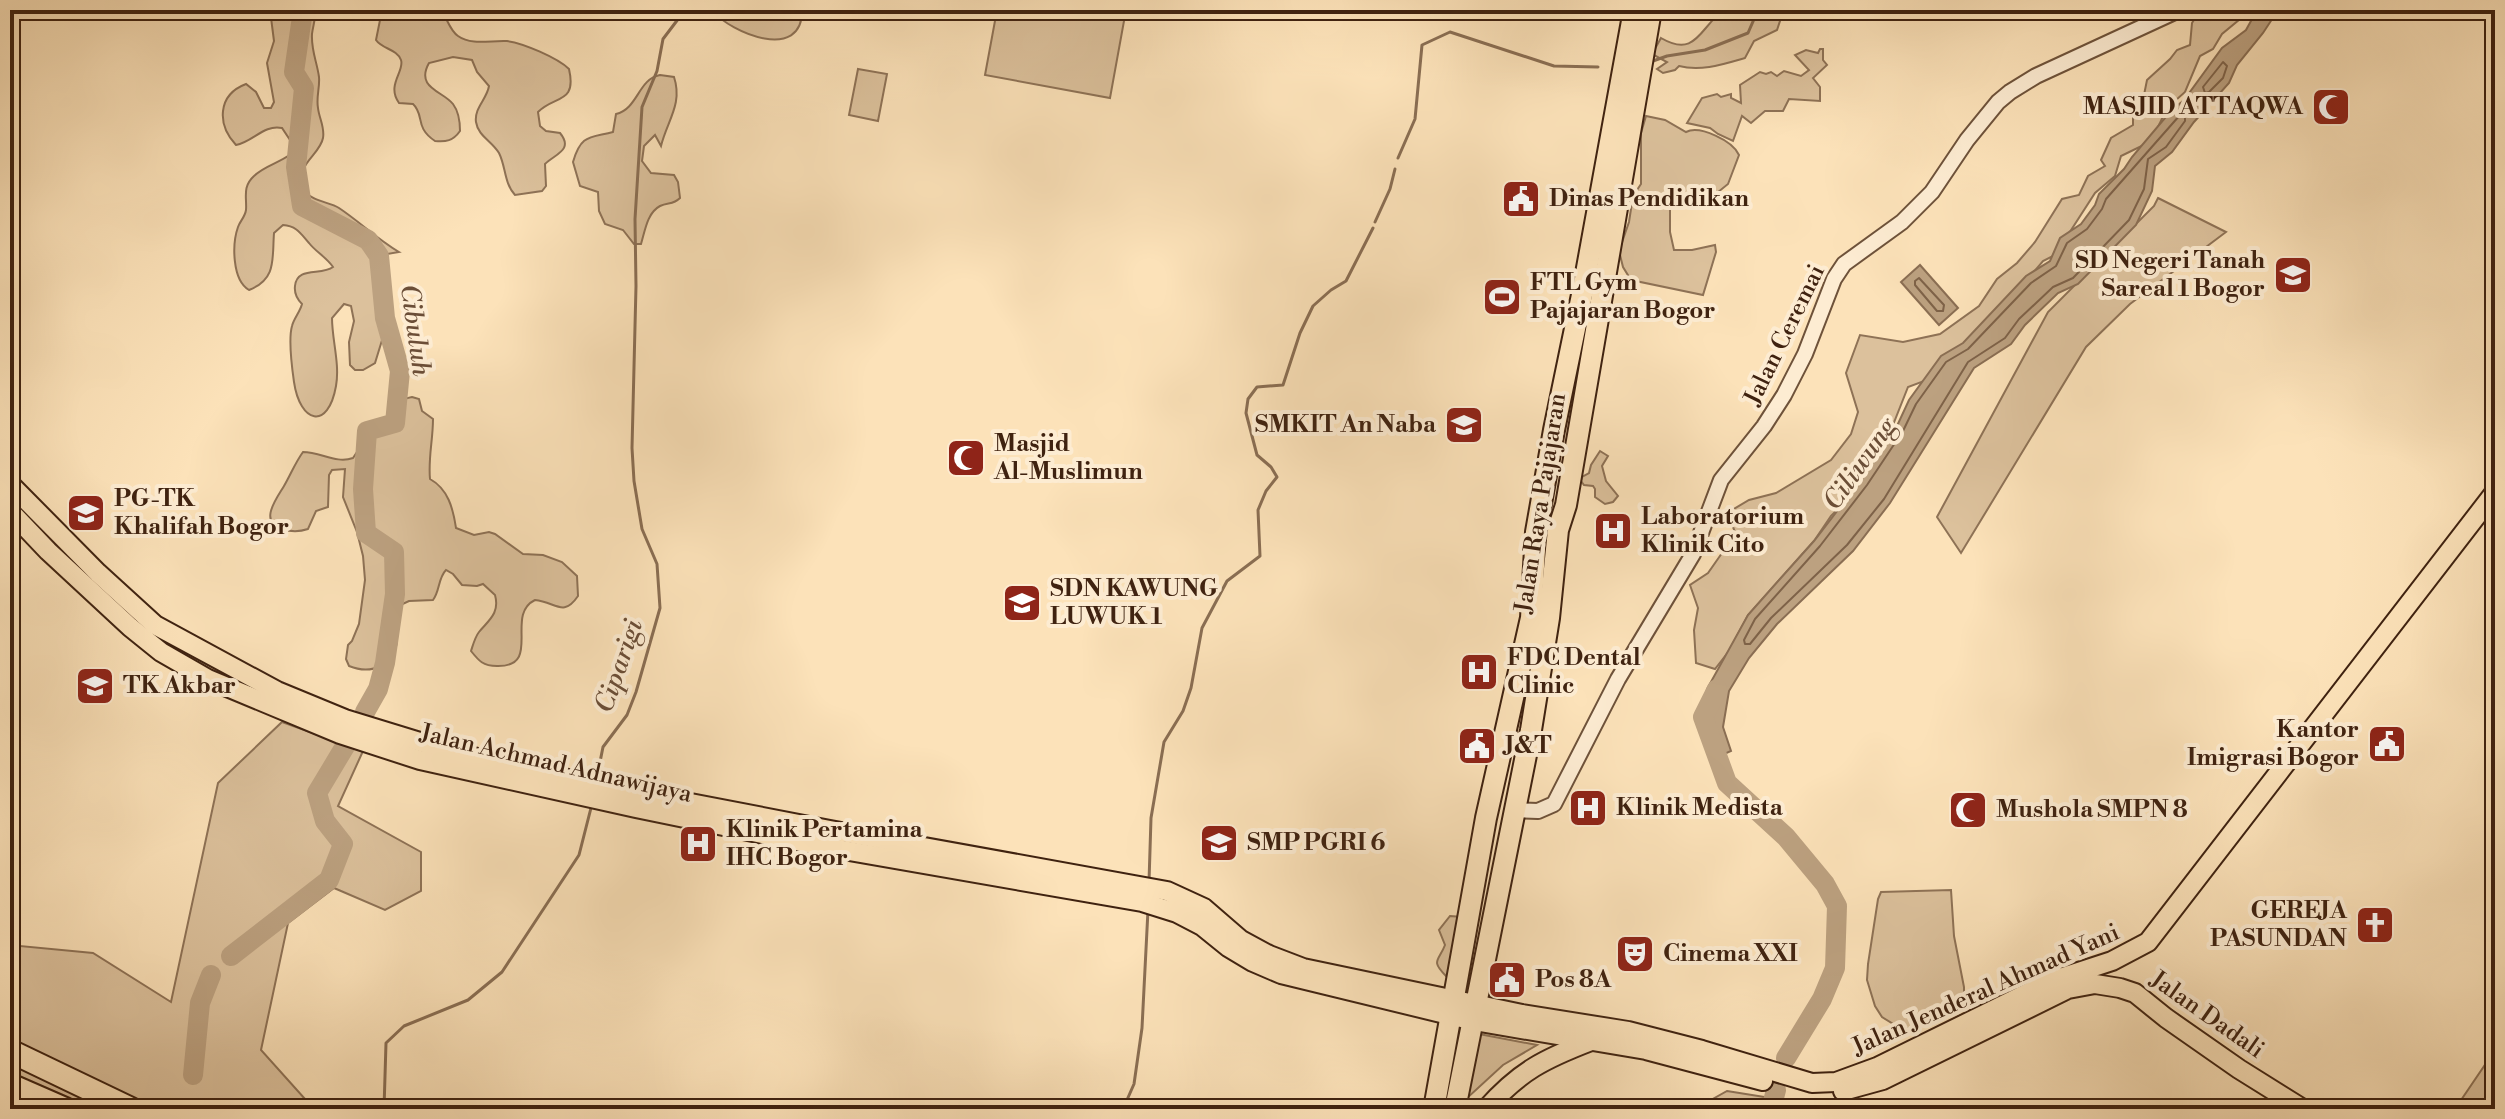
<svg xmlns="http://www.w3.org/2000/svg" width="2505" height="1119" font-family="'Libre Bodoni',serif">
	<style>
		.green { fill: #dcc19c; stroke: #8e7256; stroke-width: 2 }
		.water { fill: #bca180; stroke: #8a6e53; stroke-width: 2 }
		.lines { fill: none; stroke-linecap: round; stroke-linejoin: round }
		.shore { stroke: #7e6248; stroke-width: 2 }
		.stream { stroke: #8a6e53; stroke-width: 3 }
		.river { stroke: #bca180; stroke-width: 20 }
		.tertiary-casing { stroke: #6e523a; stroke-width: 18 }
		.primary-casing { stroke: #3f2210; stroke-width: 22 }
		.trunk-casing { stroke: #3f2210; stroke-width: 24 }
		.motorway-casing { stroke: #3f2210; stroke-width: 26 }
		.tertiary { stroke: #fdecd2; stroke-width: 14 }
		.primary { stroke: #fce2b9; stroke-width: 18 }
		.trunk { stroke: #fce2b9; stroke-width: 20 }
		.motorway { stroke: #fce2b9; stroke-width: 22 }
		.labels { text-anchor: middle; dominant-baseline: central; stroke-width: 8; stroke-linejoin: round; paint-order: stroke }
		.poi-label { font-size: 24px; font-weight: bold; fill: #3f2210; stroke: #fdecd2; text-anchor: start }
		.street-label { font-size: 24px; fill: #3f2210; stroke: #fdecd2 }
		.water-label { font-size: 26px; font-style: italic; fill: #6b4e37; stroke: #fdecd2 }
	</style>
	<rect width="100%" height="100%" fill="#fce2b9"/>
	<filter id="stains"><feTurbulence type="fractalNoise" baseFrequency=".0025" numOctaves="4"/><feColorMatrix values="0 0 0 0 .2 0 0 0 0 .09 0 0 0 0 .02 0 0 0 .5 -.17"/></filter>
	<radialGradient id="worn" r=".72"><stop offset=".6" stop-color="#630" stop-opacity="0"/><stop offset="1" stop-color="#630" stop-opacity=".3"/></radialGradient>
	<g class="green">
		<path d="M270,10H315C316,19 313,25 312,34C311,50 317,62 319,77C320,87 316,97 318,108C319,118 325,127 323,138C320,155 295,164 303,187C309,202 328,201 339,208C360,222 377,239 399,252L381,255L378,288L383,337L375,363L363,370H355L350,365L349,342L354,321L351,306L344,304L332,318C332,340 340,364 336,386C328,431 300,423 294,382C292,368 288,340 292,326C294,318 300,312 302,304C297,299 294,294 295,286C297,266 321,276 333,267C326,257 316,252 309,243C301,234 297,226 283,225L274,233C272,259 277,279 249,290C232,280 232,244 238,227C240,221 245,217 246,210C247,197 242,187 254,176C264,166 279,163 291,154L290,140L282,128C264,124 253,142 236,145C217,125 217,95 246,84L256,92L264,108H271L274,102L267,63L274,41Z"/>
		<path d="M386,10H441C447,18 450,31 458,36C472,46 491,40 507,41C523,43 558,58 569,69C577,104 555,95 538,112L540,126L546,131L560,133C574,150 555,154 545,164L546,186L542,191L515,195C504,183 506,167 499,153C492,141 478,136 476,122C474,108 487,99 489,86L477,72L472,60L453,57L429,63C415,88 443,91 453,104C459,112 460,122 460,131C453,141 446,142 435,141C414,127 425,115 413,104L399,103C386,85 405,71 401,60C397,49 382,49 376,40L380,20Z"/>
		<path d="M712,10H802C803,62 731,34 712,10Z"/>
		<polygon points="997,10 1126,10 1110,98 985,75"/>
		<path d="M1724,10H1788L1782,15L1777,30L1754,41L1745,58C1724,64 1701,72 1679,66L1675,70L1663,73L1657,69L1667,62L1652,54L1661,38C1697,59 1700,26 1724,10Z"/>
		<polygon points="2200,10 2251,10 2222,34 2213,49 2200,56 2185,92 2167,108 2158,127 2156,139 2121,156 2115,176 2095,193 2055,255 2043,261 2016,293 1927,380 1908,387 1889,435 1862,485 1831,516 1814,541 1748,615 1729,651 1715,669 1696,663 1694,630 1698,608 1690,585 1708,573 1722,553 1741,546 1727,513 1749,500 1776,493 1831,460 1851,434 1858,412 1846,373 1860,335 1903,342 1940,334 1979,306 1997,279 2017,263 2035,242 2062,199 2079,195 2088,176 2105,166 2101,160 2111,138 2133,125 2133,117 2143,100 2147,80 2170,59 2177,50 2190,45 2192,23"/>
		<polygon points="1820,49 1823,49 1823,60 1827,65 1813,78 1820,87 1820,101 1789,99 1783,111 1765,111 1751,123 1742,116 1733,141 1718,134 1710,128 1687,123 1702,98 1717,94 1721,97 1731,94 1731,98 1741,103 1740,85 1760,72 1766,74 1771,72 1777,76 1784,71 1801,76 1809,70 1795,55 1806,50 1818,53"/>
		<polygon points="858,69 887,74 878,121 849,115"/>
		<path d="M660,75L674,77C683,104 667,121 661,146L655,135L644,146L642,161L651,173L674,175L678,182L680,198C673,205 668,202 660,206C647,213 645,231 641,244H634L623,230L605,224L599,211L598,192L580,186L573,162C581,134 590,138 613,132L616,114C638,109 638,79 660,75Z"/>
		<path d="M1646,116L1665,120L1686,132C1700,125 1733,141 1739,155L1728,184L1706,202L1693,198L1670,197V232L1674,250H1692L1715,245L1716,252L1703,295L1631,280L1623,267L1619,251L1629,222L1633,196L1641,184V133Z"/>
		<polygon points="2158,198 2226,232 2130,304 2086,347 1961,553 1937,517 2048,312 2154,206"/>
		<path d="M412,397L419,399L422,411L433,419C433,440 428,458 430,479C448,489 453,508 456,528L474,535L489,532L495,534L523,554L543,555L562,562L577,576L578,596C563,618 556,602 535,600C504,615 543,667 497,666C483,666 479,661 471,651C473,645 475,637 479,632C489,620 500,613 495,595L483,584L477,586L462,585L453,574L446,570C438,578 440,591 433,600L409,601L396,607C392,618 398,628 397,639C396,666 371,675 349,666L346,659L348,645L352,641L359,624L365,580L363,556L357,532L343,497L345,469L332,470L329,475L328,507L316,511L308,529C299,532 291,532 282,529C258,522 277,498 284,486C291,474 295,463 303,452C321,452 336,464 353,458L357,452C384,437 385,401 412,397Z"/>
		<polygon points="1600,451 1608,456 1602,466 1606,481 1618,496 1613,502 1605,504 1595,497 1595,489 1593,486 1584,485 1581,481 1582,477 1589,473 1591,465"/>
		<polygon points="282,722 363,751 338,806 421,852 421,891 385,910 334,888 288,923 261,1050 314,1109 21,1109 10,1103 10,945 93,953 171,1002 218,783"/>
		<polygon points="1951,890 1954,936 1964,987 1964,1008 1912,1030 1895,1025 1882,1017 1875,1006 1867,980 1868,964 1878,899 1881,892"/>
		<path d="M1450,916L1462,917L1452,976H1446C1430,960 1439,961 1445,945L1439,930Z"/>
		<polygon points="1479,1034 1537,1045 1503,1065 1465,1100"/>
		<polygon points="2495,1050 2495,1109 2455,1109"/>
		<polygon points="1727,1091 1809,1104 1806,1109 1695,1109"/>
	</g>
	<g class="water">
		<polygon points="2257,10 2278,10 2263,33 2237,65 2229,83 2194,122 2172,152 2155,166 2152,191 2136,225 2078,284 2058,293 2025,325 2011,344 1974,368 1890,503 1853,551 1777,624 1749,658 1729,691 1723,727 1731,751 1713,759 1706,734 1704,707 1707,689 1748,615 1814,541 1861,480 1897,426 1909,400 1941,356 1963,343 2026,276 2050,261 2060,238 2081,224 2095,205 2099,194 2124,169 2132,157 2170,112 2184,100 2222,48 2246,30"/>
		<polygon points="1920,265 1958,308 1939,325 1901,282"/>
	</g>
	<g class="lines">
		<g class="shore">
			<polygon points="2223,62 2227,66 2223,78 2209,92 2205,93 2203,87"/>
			<polygon points="2180,115 2185,116 2185,121 2166,147 2148,159 2144,189 2129,220 2073,278 2053,287 2019,319 2005,338 1968,362 1884,499 1847,545 1771,618 1750,644 1745,644 1744,640 1755,619 1820,546 1867,485 1903,431 1916,404 1946,362 1968,349 2031,283 2056,266 2067,243 2087,229 2102,209 2106,199"/>
			<polygon points="1919,278 1944,305 1943,311 1937,311 1915,285 1915,281"/>
		</g>
		<g class="stream">
			<polyline points="1653,61 1667,56 1705,50 1748,33 1758,10"/>
			<polyline points="1398,158 1415,119 1422,45 1450,32 1554,66 1598,67"/>
			<polyline points="1375,222 1390,189 1395,169"/>
			<polyline points="597,777 603,747 627,715 636,692 660,608 657,564 642,529 634,481 632,448 636,286 635,219 642,107 657,71 663,39 685,10"/>
			<polyline points="1149,882 1151,818 1164,742 1183,711 1191,688 1202,628 1227,581 1260,556 1258,510 1266,491 1277,477 1271,467 1257,455 1246,413 1248,399 1257,387 1283,385 1300,333 1313,306 1331,290 1346,281 1373,228"/>
			<polyline points="384,1109 386,1043 404,1026 468,1000 502,972 579,855 592,804"/>
			<polyline points="1123,1109 1134,1084 1142,1028 1148,910"/>
		</g>
		<g class="river">
			<polyline points="303,10 294,72 304,88 296,167 302,206 368,240 379,256 385,318 400,371 395,423 367,431 363,489 366,533 394,552 395,594 385,663 378,689 365,712"/>
			<polyline points="1717,689 1703,717 1727,783 1786,837 1825,884 1837,906 1835,968 1822,999 1786,1058"/>
			<polyline points="231,956 329,880 343,844 325,821 317,793 347,743"/>
			<polyline points="193,1075 200,1003 211,975"/>
			<polyline points="1771,1109 1776,1090"/>
		</g>
		<g class="tertiary-casing">
			<polyline id="tertiary" points="1514,810 1538,811 1554,804 1618,679 1693,554 1721,480 1764,426 1784,395 1805,354 1834,279 1844,264 1902,222 1932,192 1967,140 1998,102 2010,92 2036,76 2179,10"/>
		</g>
		<g class="primary-casing">
			<g id="primary">
				<polyline points="10,484 98,573 155,625 277,691 345,719 456,753 581,782 830,830 1167,891 1204,908 1241,940 1269,955 1303,968 1522,1014 1628,1031 1702,1050 1812,1083 1836,1082 1877,1067 2054,980 2112,961 2148,942 2495,492"/>
				<polyline points="10,511 48,551 130,627 161,652 208,679 340,734 420,760 636,808 826,847 1142,902 1177,913 1202,926 1228,947 1253,962 1281,974 1474,1021 1646,1050 1763,1081"/>
				<polyline points="1843,1091 1883,1080 2068,989 2095,984 2120,988 2135,993 2166,1018 2239,1069 2303,1109"/>
				<path d="M1486,1109C1520,1071 1544,1059 1591,1041"/>
			</g>
		</g>
		<g class="trunk-casing">
			<g id="trunk">
				<polyline points="1434,1109 1486,818 1531,618 1536,532 1554,430 1583,290 1634,10"/>
				<polyline points="1455,1109 1531,730 1549,618 1558,530 1566,505 1651,10"/>
			</g>
		</g>
		<g class="motorway-casing">
			<g id="motorway">
				<polyline points="10,1051 131,1109"/>
				<polyline points="10,1085 65,1109"/>
			</g>
		</g>
		<use href="#tertiary" class="tertiary"/>
		<use href="#primary" class="primary"/>
		<use href="#trunk" class="trunk"/>
		<use href="#motorway" class="motorway"/>
	</g>
	<defs>
		<g id="mosque-square" transform="scale(2)"><rect x="-9" y="-9" width="18" height="18" rx="4" fill="#8f2418" stroke="#fdecd2"/><path d="M3.5-4.9A6 6 0 1 0 3.5 4.9A5 5 0 1 1 3.5-4.9Z" fill="#fff"/></g>
		<g id="civic-square" transform="scale(2)"><rect x="-9" y="-9" width="18" height="18" rx="4" fill="#8f2418" stroke="#fdecd2"/><path d="M-.6-6.5H3V-4.5H.6V-3L4-1V1h2V6H-6V1h2V-1L-.6-3ZM-1.2 2.5V6h2.4V2.5Z" fill="#fff"/></g>
		<g id="school-square" transform="scale(2)"><rect x="-9" y="-9" width="18" height="18" rx="4" fill="#8f2418" stroke="#fdecd2"/><path d="M0-5L7-2L0 1L-7-2ZM-4 1L0 2.5L4 1V4Q0 6-4 4Z" fill="#fff"/></g>
		<g id="stadium-square" transform="scale(2)"><rect x="-9" y="-9" width="18" height="18" rx="4" fill="#8f2418" stroke="#fdecd2"/><path d="M0-5a6.5 5 0 1 0 0 10a6.5 5 0 1 0 0-10ZM-3.5-1.8h7v3.6h-7Z" fill="#fff"/></g>
		<g id="hospital-square" transform="scale(2)"><rect x="-9" y="-9" width="18" height="18" rx="4" fill="#8f2418" stroke="#fdecd2"/><path d="M-5-5h3v3.5h4V-5h3V5h-3V1.5h-4V5h-3Z" fill="#fff"/></g>
		<g id="church-square" transform="scale(2)"><rect x="-9" y="-9" width="18" height="18" rx="4" fill="#8f2418" stroke="#fdecd2"/><path d="M-1.2-6h2.4v3.5h3.3v2.4h-3.3V6h-2.4V-.1h-3.3v-2.4h3.3Z" fill="#fff"/></g>
		<g id="theatre-square" transform="scale(2)"><rect x="-9" y="-9" width="18" height="18" rx="4" fill="#8f2418" stroke="#fdecd2"/><path d="M-5-5.5Q0-4 5-5.5V0Q5 5 0 6Q-5 5-5 0ZM-3.3-2.5H-1v1.5H-3.3ZM1-2.5H3.3v1.5H1ZM-2.8 1Q0 5.5 2.8 1Z" fill="#fff"/></g>
	</defs>
	<g fill-rule="evenodd">
		<use href="#mosque-square" x="2331" y="107"/>
		<use href="#civic-square" x="1521" y="199"/>
		<use href="#school-square" x="2293" y="275"/>
		<use href="#stadium-square" x="1502" y="297"/>
		<use href="#school-square" x="1464" y="425"/>
		<use href="#mosque-square" x="966" y="458"/>
		<use href="#school-square" x="86" y="513"/>
		<use href="#hospital-square" x="1613" y="531"/>
		<use href="#school-square" x="1022" y="603"/>
		<use href="#hospital-square" x="1479" y="672"/>
		<use href="#school-square" x="95" y="686"/>
		<use href="#civic-square" x="2387" y="744"/>
		<use href="#civic-square" x="1477" y="746"/>
		<use href="#hospital-square" x="1588" y="808"/>
		<use href="#mosque-square" x="1968" y="810"/>
		<use href="#school-square" x="1219" y="843"/>
		<use href="#hospital-square" x="698" y="844"/>
		<use href="#church-square" x="2375" y="925"/>
		<use href="#theatre-square" x="1635" y="954"/>
		<use href="#civic-square" x="1507" y="980"/>
	</g>
	<g class="labels">
		<g class="poi-label">
			<text x="2303" y="107" text-anchor="end">MASJID ATTAQWA</text>
			<text x="1549" y="199">Dinas Pendidikan</text>
			<text x="2265" y="261" text-anchor="end">SD Negeri Tanah<tspan x="2265" dy="28">Sareal 1 Bogor</tspan></text>
			<text x="1530" y="283">FTL Gym<tspan x="1530" dy="28">Pajajaran Bogor</tspan></text>
			<text x="1436" y="425" text-anchor="end">SMKIT An Naba</text>
			<text x="994" y="444">Masjid<tspan x="994" dy="28">Al-Muslimun</tspan></text>
			<text x="114" y="499">PG-TK<tspan x="114" dy="28">Khalifah Bogor</tspan></text>
			<text x="1641" y="517">Laboratorium<tspan x="1641" dy="28">Klinik Cito</tspan></text>
			<text x="1050" y="589">SDN KAWUNG<tspan x="1050" dy="28">LUWUK 1</tspan></text>
			<text x="1507" y="658">FDC Dental<tspan x="1507" dy="28">Clinic</tspan></text>
			<text x="123" y="686">TK Akbar</text>
			<text x="2359" y="730" text-anchor="end">Kantor<tspan x="2359" dy="28">Imigrasi Bogor</tspan></text>
			<text x="1505" y="746">J&amp;T</text>
			<text x="1616" y="808">Klinik Medista</text>
			<text x="1996" y="810">Mushola SMPN 8</text>
			<text x="726" y="830">Klinik Pertamina<tspan x="726" dy="28">IHC Bogor</tspan></text>
			<text x="1247" y="843">SMP PGRI 6</text>
			<text x="2347" y="911" text-anchor="end">GEREJA<tspan x="2347" dy="28">PASUNDAN</tspan></text>
			<text x="1663" y="954">Cinema XXI</text>
			<text x="1535" y="980">Pos 8A</text>
		</g>
		<g class="street-label">
			<text transform="translate(1785 335) rotate(-64)">Jalan Ceremai</text>
			<text transform="translate(1541 503) rotate(-81)">Jalan Raya Pajajaran</text>
			<text transform="translate(556 764) rotate(13)">Jalan Achmad Adnawijaya</text>
			<text transform="translate(1986 990) rotate(-24)">Jalan Jenderal Ahmad Yani</text>
			<text transform="translate(2207 1015) rotate(35)">Jalan Dadali</text>
		</g>
		<g class="water-label">
			<text transform="translate(415 330) rotate(82)">Cibuluh</text>
			<text transform="translate(1860 464) rotate(-55)">Ciliwung</text>
			<text transform="translate(619 666) rotate(-71)">Ciparigi</text>
		</g>
	</g>
	<rect width="2505" height="1119" fill="none" stroke="#fce2b9" stroke-width="40"/>
	<rect x="12" y="12" width="2481" height="1095" fill="none" stroke="#3f2210" stroke-width="4"/>
	<rect x="20" y="20" width="2465" height="1079" fill="none" stroke="#3f2210" stroke-width="2"/>
	<rect width="100%" height="100%" filter="url(#stains)"/>
	<rect width="100%" height="100%" fill="url(#worn)"/>
</svg>
